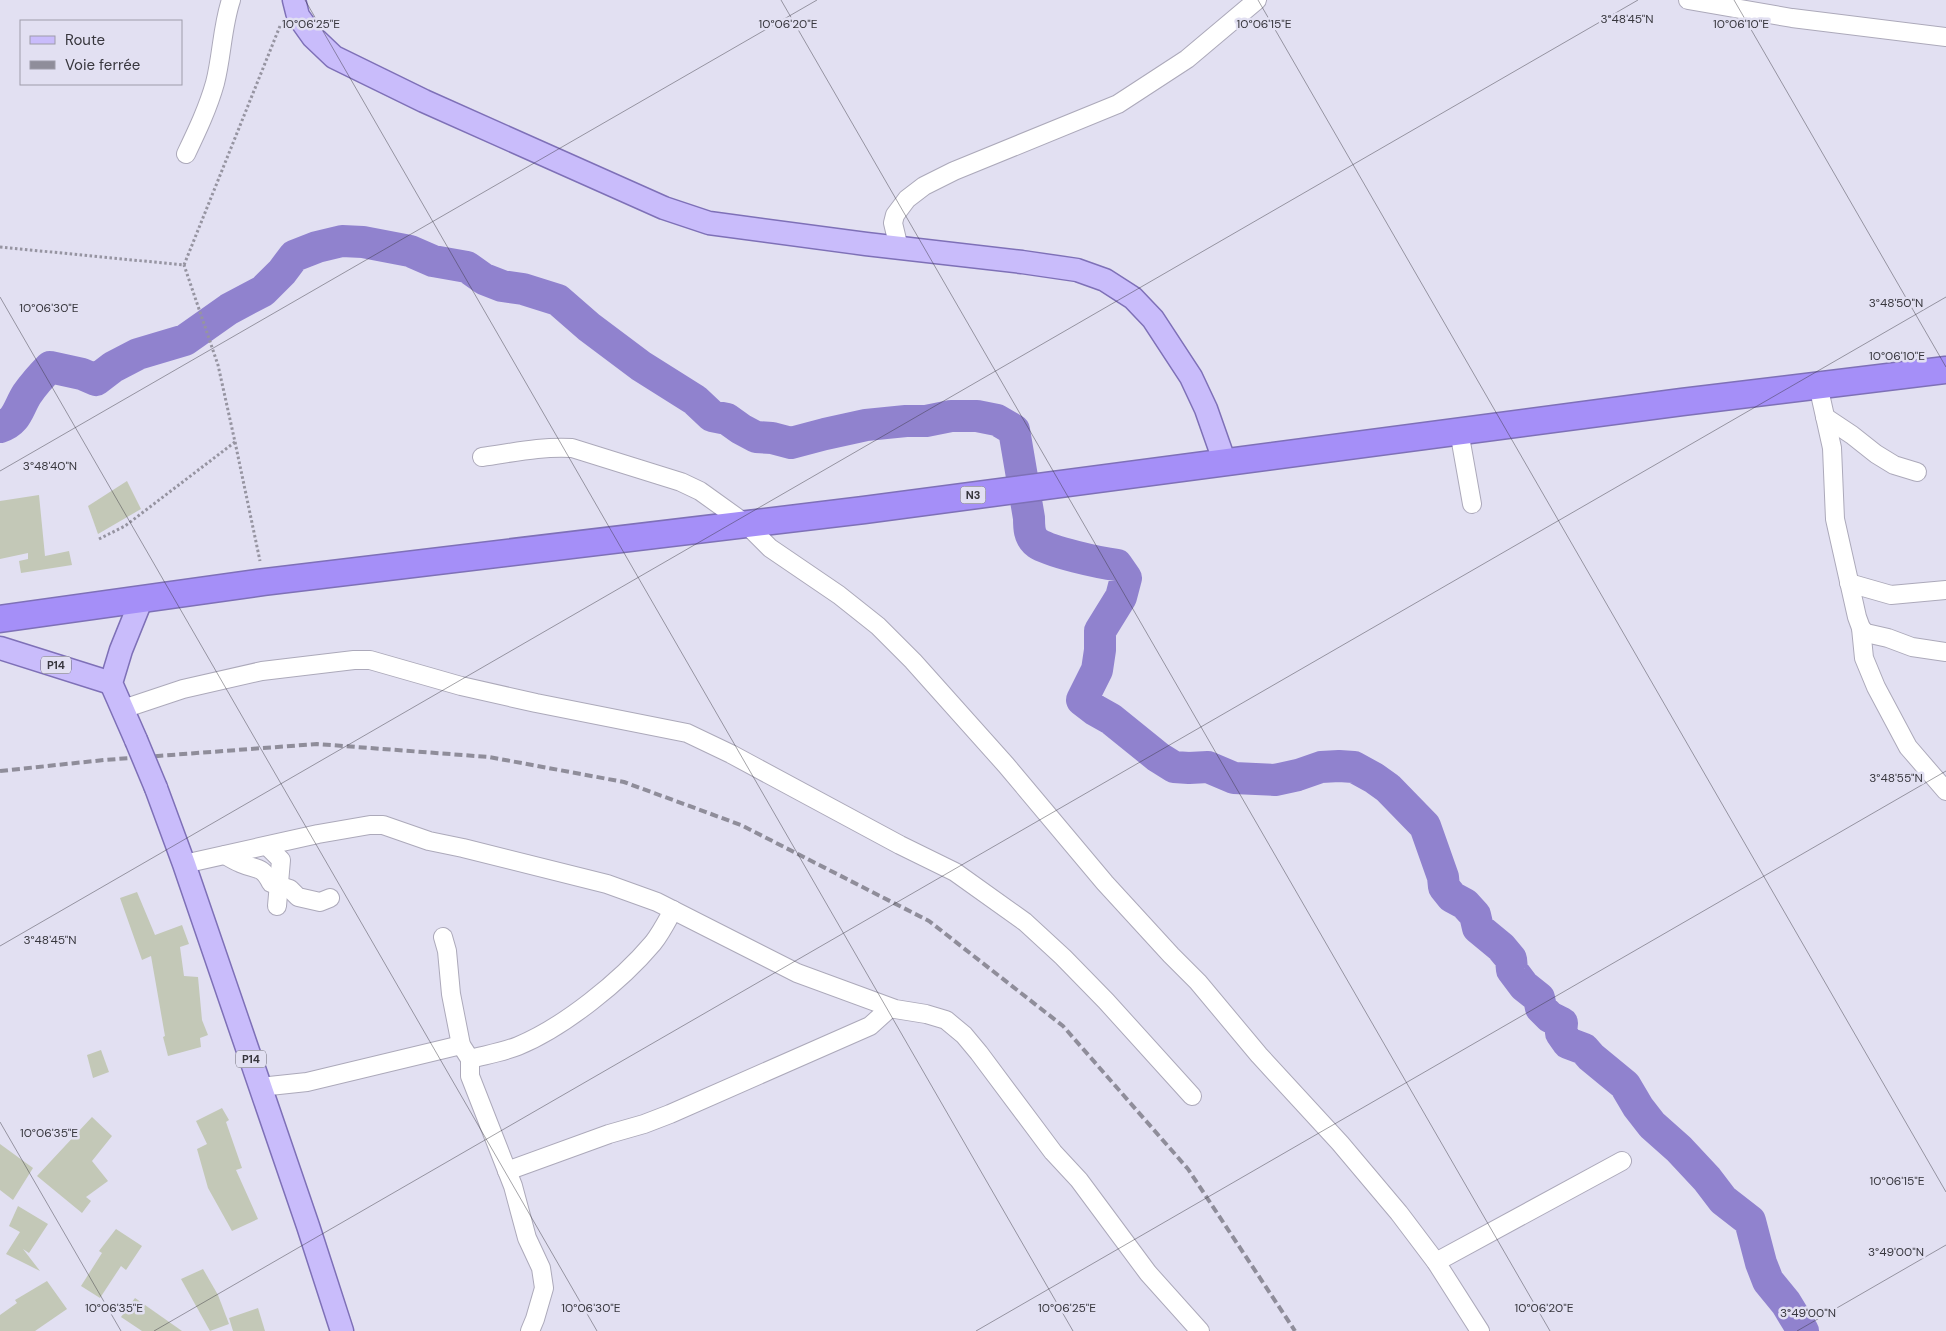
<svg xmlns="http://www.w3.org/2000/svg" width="1946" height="1331" font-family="'DM Sans',sans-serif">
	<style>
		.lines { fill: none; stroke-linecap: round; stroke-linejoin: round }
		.river { stroke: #9082ce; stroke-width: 32 }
		.building { fill: #c3c8b7 }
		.minor-casing { stroke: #aca9ba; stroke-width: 20 }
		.major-casing { stroke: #7e70b7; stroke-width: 25 }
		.highway-casing { stroke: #7e70b7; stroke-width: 29 }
		.path { stroke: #9694a1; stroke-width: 3; stroke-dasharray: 2.5 2.5; stroke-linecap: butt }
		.minor { stroke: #fff; stroke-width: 18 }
		.major { stroke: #c9bcfb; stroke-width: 22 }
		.highway { stroke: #a58ff8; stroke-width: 26 }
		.rail { stroke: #8f8d9a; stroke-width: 4; stroke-dasharray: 8 4; stroke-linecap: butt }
		.major-bridge-casing { stroke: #7e70b7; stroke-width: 25; stroke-linecap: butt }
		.major-bridge { stroke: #c9bcfb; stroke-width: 22 }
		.ticks { fill: none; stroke: #37363d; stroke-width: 1; stroke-opacity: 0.45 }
		.labels { text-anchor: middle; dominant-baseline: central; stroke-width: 5; stroke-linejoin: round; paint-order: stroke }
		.shield { fill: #e2e0f2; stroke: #6a6973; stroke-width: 1 }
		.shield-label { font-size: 11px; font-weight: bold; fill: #37363d }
		.ticks-label { font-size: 12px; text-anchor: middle; fill: #37363d; stroke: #e2e0f2; stroke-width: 5; stroke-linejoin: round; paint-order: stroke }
	</style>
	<rect width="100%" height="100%" fill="#e2e0f2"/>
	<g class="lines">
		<path class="river" d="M0,427C18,421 18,408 27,394C34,384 42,375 50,367L82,374L96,380L113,367L138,354L185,340L229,309L263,291L282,272L294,256L317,247L342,241L363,242L410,251L433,261L467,267L484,279L502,286L523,289L558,300L589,327L641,366L695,400L712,416L727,419L741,429L756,437L772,438L791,443L825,434L866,425L906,421H926L951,416H977L997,420L1014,430L1029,518C1029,527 1029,537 1037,543C1050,552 1100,563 1117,565L1126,578L1121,597L1100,631V650L1097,670L1082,700L1095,710L1111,719L1158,757L1174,767L1189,768L1208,767L1234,778L1275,780L1298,775L1321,767L1339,766L1354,767L1374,778L1388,788L1425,826L1443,877L1444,887L1452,897L1465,904L1475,915L1478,928L1501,947L1511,959L1512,970L1524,986L1539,998L1541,1008L1550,1017L1562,1023L1561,1033L1568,1043L1584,1049L1591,1057L1625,1085L1638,1107L1652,1125L1679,1149L1707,1179L1723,1200L1750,1221L1761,1263L1768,1281L1786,1303L1803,1331"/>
	</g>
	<g class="building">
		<polygon points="127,481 141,509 98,534 88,506"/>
		<polygon points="39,495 45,556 69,551 72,565 21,573 19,561 28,559 28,553 0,559 0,501"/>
		<polygon points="137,892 155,935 182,925 189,944 180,947 184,976 198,977 202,1020 208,1035 200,1038 201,1047 168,1056 163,1037 165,1036 151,956 142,960 120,898"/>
		<polygon points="101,1050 109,1072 93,1078 87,1055"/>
		<polygon points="222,1108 229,1120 226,1122 242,1168 236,1170 258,1219 232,1231 208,1188 197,1149 207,1144 196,1121"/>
		<polygon points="92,1117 112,1136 92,1161 108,1181 86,1197 91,1201 82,1213 37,1176"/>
		<polygon points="0,1144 33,1168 13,1200 0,1190"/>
		<polygon points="18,1206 48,1224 29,1253 23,1249 40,1271 6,1254 20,1232 9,1226"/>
		<polygon points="116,1229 142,1246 126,1270 121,1266 100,1298 81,1286 102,1253 99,1251"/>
		<polygon points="203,1269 218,1295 229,1324 210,1331 181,1279"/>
		<polygon points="47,1281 67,1309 35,1331 0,1331 0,1315 17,1303 15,1300"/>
		<polygon points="135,1298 182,1331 142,1331 121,1317"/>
		<polygon points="258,1308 265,1331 233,1331 229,1318"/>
	</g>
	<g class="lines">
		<g class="minor-casing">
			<g id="minor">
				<polyline points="1688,0 1792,18 1946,37"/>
				<path d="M186,154C197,131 208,108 215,83C222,56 222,27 231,0"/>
				<polyline points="899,248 893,223 895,215 907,199 924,186 954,171 1118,104 1187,59 1257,0"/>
				<polyline points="1818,385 1832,448 1835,519 1857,617 1861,628 1864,658 1876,687 1908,747 1946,791"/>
				<polyline points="1825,417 1852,435 1876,454 1894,465 1917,472"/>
				<polyline points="1459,431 1472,504"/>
				<path d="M482,457C511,453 542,446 572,448L681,482L700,491L746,524L770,548L839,595L878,626L913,661L1006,765L1105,883L1171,955L1198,982L1259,1055L1340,1143L1399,1213L1436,1262L1480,1331"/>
				<polyline points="1849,583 1891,595 1946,590"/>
				<polyline points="1861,628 1866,633 1888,638 1912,647 1946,652"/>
				<polyline points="123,709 183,689 262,671 354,660 370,660 461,686 536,703 687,733 731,754 900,845 955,872 1025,922 1063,957 1106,1001 1192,1096"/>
				<polyline points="267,846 281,860 277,906"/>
				<path d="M225,855C230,858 235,861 240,863C256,870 262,865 271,883L290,889L298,897L320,902L330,898"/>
				<polyline points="184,864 318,834 370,825 383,825 429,841 463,848 607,884 657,902 797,973 895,1009 926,1014 946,1020 964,1035 979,1053 1053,1152 1079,1180 1148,1273 1200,1331"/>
				<polyline points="443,937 447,951 451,994 461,1045 470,1059 470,1076 513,1186 527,1238 541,1268 544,1288 535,1319 530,1331"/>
				<path d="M470,1059C485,1055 503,1052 518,1046C564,1027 621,981 653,943C661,933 667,921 673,910"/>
				<polyline points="260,1087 307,1082 461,1045"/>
				<polyline points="507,1171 609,1134 644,1124 670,1114 870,1026 890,1008"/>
				<polyline points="1436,1262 1622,1161"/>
			</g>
		</g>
		<g class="major-casing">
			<g id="major">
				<polyline points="294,0 298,16 313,37 334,57 424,101 664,208 709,223 866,244 1022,262 1077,270 1105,280 1133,298 1153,319 1191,377 1206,409 1225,463"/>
				<polyline points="0,648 111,683"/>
				<polyline points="136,740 111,683 121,650 142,598"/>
				<polyline points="156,788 184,864 308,1226 342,1331"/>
			</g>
		</g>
		<g class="highway-casing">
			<polyline id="highway" points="0,619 264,582 864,510 1682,402 1946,370"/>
		</g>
		<g class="path">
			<polyline points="0,247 184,265 280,26"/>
			<polyline points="235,442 260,561"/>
			<polyline points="99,539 125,526 235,442 218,365 184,265"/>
		</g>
		<use href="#minor" class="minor"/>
		<use href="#major" class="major"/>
		<use href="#highway" class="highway"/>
		<polyline class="rail" points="0,771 104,760 317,744 489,757 624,782 741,825 929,921 1063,1026 1188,1169 1295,1331"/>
		<g class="major-bridge-casing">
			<polyline id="major-bridge" points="136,740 156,788"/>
		</g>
		<use href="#major-bridge" class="major-bridge"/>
	</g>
	<path class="ticks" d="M305,0L1073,1331M781,0L1550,1331M1258,0L1946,1192M1734,0L1946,367M0,297L597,1331M0,471L817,0M0,946L1638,0M0,1122L121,1331M154,1331L1946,297M976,1331L1946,771M1797,1331L1946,1245"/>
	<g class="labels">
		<g class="shield">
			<rect x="960.5" y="486.5" width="25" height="17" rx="4"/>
			<rect x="41" y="656.5" width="30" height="17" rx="4"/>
			<rect x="236" y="1050.5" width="30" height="17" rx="4"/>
		</g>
		<g class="shield-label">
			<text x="973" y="495">N3</text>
			<text x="56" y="665">P14</text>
			<text x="251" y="1059">P14</text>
		</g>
	</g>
	<g class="ticks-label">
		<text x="1627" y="23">3°48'45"N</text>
		<text x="1741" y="28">10°06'10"E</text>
		<text x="311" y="28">10°06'25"E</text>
		<text x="788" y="28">10°06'20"E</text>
		<text x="1264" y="28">10°06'15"E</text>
		<text x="1896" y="307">3°48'50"N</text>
		<text x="49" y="312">10°06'30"E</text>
		<text x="1897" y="360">10°06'10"E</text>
		<text x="50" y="470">3°48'40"N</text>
		<text x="1896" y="782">3°48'55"N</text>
		<text x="50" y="944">3°48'45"N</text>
		<text x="49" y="1137">10°06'35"E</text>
		<text x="1897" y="1185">10°06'15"E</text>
		<text x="1896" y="1256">3°49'00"N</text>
		<text x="114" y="1312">10°06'35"E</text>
		<text x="591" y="1312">10°06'30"E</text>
		<text x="1067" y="1312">10°06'25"E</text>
		<text x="1544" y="1312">10°06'20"E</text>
		<text x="1808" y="1317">3°49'00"N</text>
	</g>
	<rect x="20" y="20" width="162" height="65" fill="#e2e0f2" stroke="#9e9caa"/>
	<rect x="30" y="36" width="25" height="8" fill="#c9bcfb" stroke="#9e9caa"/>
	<text x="65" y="45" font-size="15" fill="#37363d">Route</text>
	<rect x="30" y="61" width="25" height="8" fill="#8f8d9a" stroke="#9e9caa"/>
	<text x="65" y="70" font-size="15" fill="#37363d">Voie ferrée</text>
</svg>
